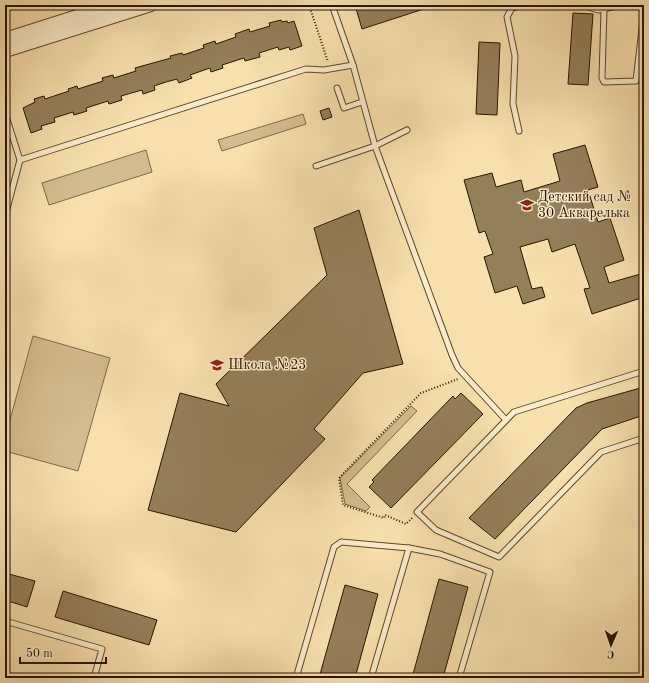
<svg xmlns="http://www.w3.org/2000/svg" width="649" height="683" font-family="'Old Standard TT',serif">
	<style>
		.green { fill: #d3bd90; stroke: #7c6948 }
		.building { fill: #937f5a; stroke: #261500 }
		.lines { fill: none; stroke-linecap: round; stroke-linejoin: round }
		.service-casing { stroke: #5a482c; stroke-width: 7 }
		.tertiary-casing { stroke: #5a482c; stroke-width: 14 }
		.path { stroke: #261500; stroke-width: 2; stroke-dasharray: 1 2; stroke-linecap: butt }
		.service { stroke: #faebca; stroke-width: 5 }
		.tertiary { stroke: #faebca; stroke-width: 12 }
		.labels { text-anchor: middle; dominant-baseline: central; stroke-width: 3; stroke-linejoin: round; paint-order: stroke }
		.poi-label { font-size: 14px; fill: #261500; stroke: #faebca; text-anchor: start }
	</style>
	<rect width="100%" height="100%" fill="#f7e0ae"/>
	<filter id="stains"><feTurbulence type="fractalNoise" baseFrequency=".005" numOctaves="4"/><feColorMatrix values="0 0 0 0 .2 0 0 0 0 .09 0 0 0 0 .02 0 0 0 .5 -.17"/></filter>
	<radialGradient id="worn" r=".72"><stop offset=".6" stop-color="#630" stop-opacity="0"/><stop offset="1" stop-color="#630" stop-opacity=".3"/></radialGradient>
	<g class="green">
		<polygon points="303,114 306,124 222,151 218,140"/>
		<polygon points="146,150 152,172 49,205 42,183"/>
		<polygon points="33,336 110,358 78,471 5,451 5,438"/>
		<polygon points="411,406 417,411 347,484 370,507 366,511 345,504 340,478"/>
	</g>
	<g class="building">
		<polygon points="355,5 430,5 430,7 362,29"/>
		<polygon points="573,13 593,14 588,85 568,84"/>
		<polygon points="281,20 282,22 287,21 288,23 294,21 302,46 290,50 289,47 279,50 278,47 259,53 260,57 245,61 244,58 222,65 223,68 211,72 210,68 190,75 192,78 179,83 177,79 166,82 154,86 155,90 143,94 142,90 121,96 122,100 109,104 108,101 86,108 87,111 74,115 73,112 54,118 55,122 41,126 42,129 31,133 23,108 35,102 34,99 44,96 45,99 69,91 68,89 77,86 78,89 103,81 102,78 113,75 114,78 136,71 135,68 171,58 170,56 182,53 183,55 204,48 203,45 215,41 216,44 236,37 235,34 249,29 250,32 270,26 269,23"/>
		<polygon points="479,42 500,43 497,115 476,114"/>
		<polygon points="329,108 332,117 323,120 320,111"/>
		<polygon points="585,145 598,187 588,190 598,222 610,218 624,260 604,267 609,283 644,273 644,297 592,314 584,289 590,288 575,244 552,252 548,239 520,247 532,289 542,287 545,297 523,304 517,286 495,293 484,257 493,254 485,231 479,233 464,180 492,173 496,187 521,180 524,192 560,181 553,154"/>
		<polygon points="359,210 403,364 363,373 314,429 325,439 236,532 148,510 180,393 229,406 216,384 327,275 314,228"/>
		<polygon points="644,387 644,415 602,429 495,539 469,518 576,408 587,403"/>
		<polygon points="461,393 483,414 391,508 369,487 374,482 372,480 453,396 455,399"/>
		<polygon points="5,573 35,581 27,607 5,600"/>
		<polygon points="439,579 468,587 443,678 412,678"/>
		<polygon points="345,585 378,594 355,678 319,678"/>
		<polygon points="63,591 157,620 149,645 55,617"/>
	</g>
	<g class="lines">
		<g class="service-casing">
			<g id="service">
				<polyline points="332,5 353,65 375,146 452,355 458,368 506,420"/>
				<polyline points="582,5 598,10 604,9 602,78 604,82 636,81 644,12"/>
				<polyline points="604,9 620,5"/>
				<polyline points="337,88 344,108 362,102"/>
				<polyline points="5,113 20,160 306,69 324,70 353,65"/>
				<polyline points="519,131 513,104 515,56 507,17 512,8 523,5"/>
				<polyline points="316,166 375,146 407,130"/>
				<polyline points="5,216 20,160"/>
				<polyline points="644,371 514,412 417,512 436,530 499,557 601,452 644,438"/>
				<polyline points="5,621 102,649 94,678"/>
				<polyline points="296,678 334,547 341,542 409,548"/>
				<polyline points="371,678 409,548 440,554 490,572 459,678"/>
			</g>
		</g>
		<g class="tertiary-casing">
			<g id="tertiary">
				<polyline points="5,39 112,5"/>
				<polyline points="5,51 151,5"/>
			</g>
		</g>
		<g class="path">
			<polyline points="309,5 328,62"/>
			<polyline points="412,518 406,524 385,515 384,518 343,505 339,478 421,393 458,379"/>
		</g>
		<use href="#service" class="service"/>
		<use href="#tertiary" class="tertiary"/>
	</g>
	<defs>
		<g id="school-bare" transform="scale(1.08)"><path d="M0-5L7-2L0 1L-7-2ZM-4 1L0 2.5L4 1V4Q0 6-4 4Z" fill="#8f2418" stroke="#faebca" stroke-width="2.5" paint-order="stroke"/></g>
	</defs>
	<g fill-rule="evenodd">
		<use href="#school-bare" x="527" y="205"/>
		<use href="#school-bare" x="217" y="365"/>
	</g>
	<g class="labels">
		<g class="poi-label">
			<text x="538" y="197">Детский сад №<tspan x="538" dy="16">30 Акварелька</tspan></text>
			<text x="228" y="365">Школа №23</text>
		</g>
	</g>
	<rect width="649" height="683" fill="none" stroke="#f7e0ae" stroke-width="20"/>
	<rect x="6" y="6" width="637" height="671" fill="none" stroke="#261500" stroke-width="2"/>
	<rect x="10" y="10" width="629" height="663" fill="none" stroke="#261500"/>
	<g transform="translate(611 645) rotate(182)" stroke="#faebca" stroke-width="3" paint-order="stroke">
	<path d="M0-3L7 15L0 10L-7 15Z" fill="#261500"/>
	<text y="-6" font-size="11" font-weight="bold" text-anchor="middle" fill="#261500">С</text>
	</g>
	<path d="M20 657v6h86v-6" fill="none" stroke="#261500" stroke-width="2"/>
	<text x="26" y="657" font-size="12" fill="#261500" stroke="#faebca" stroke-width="3" paint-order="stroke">50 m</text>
	<rect width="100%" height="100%" filter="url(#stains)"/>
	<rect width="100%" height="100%" fill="url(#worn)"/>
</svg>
